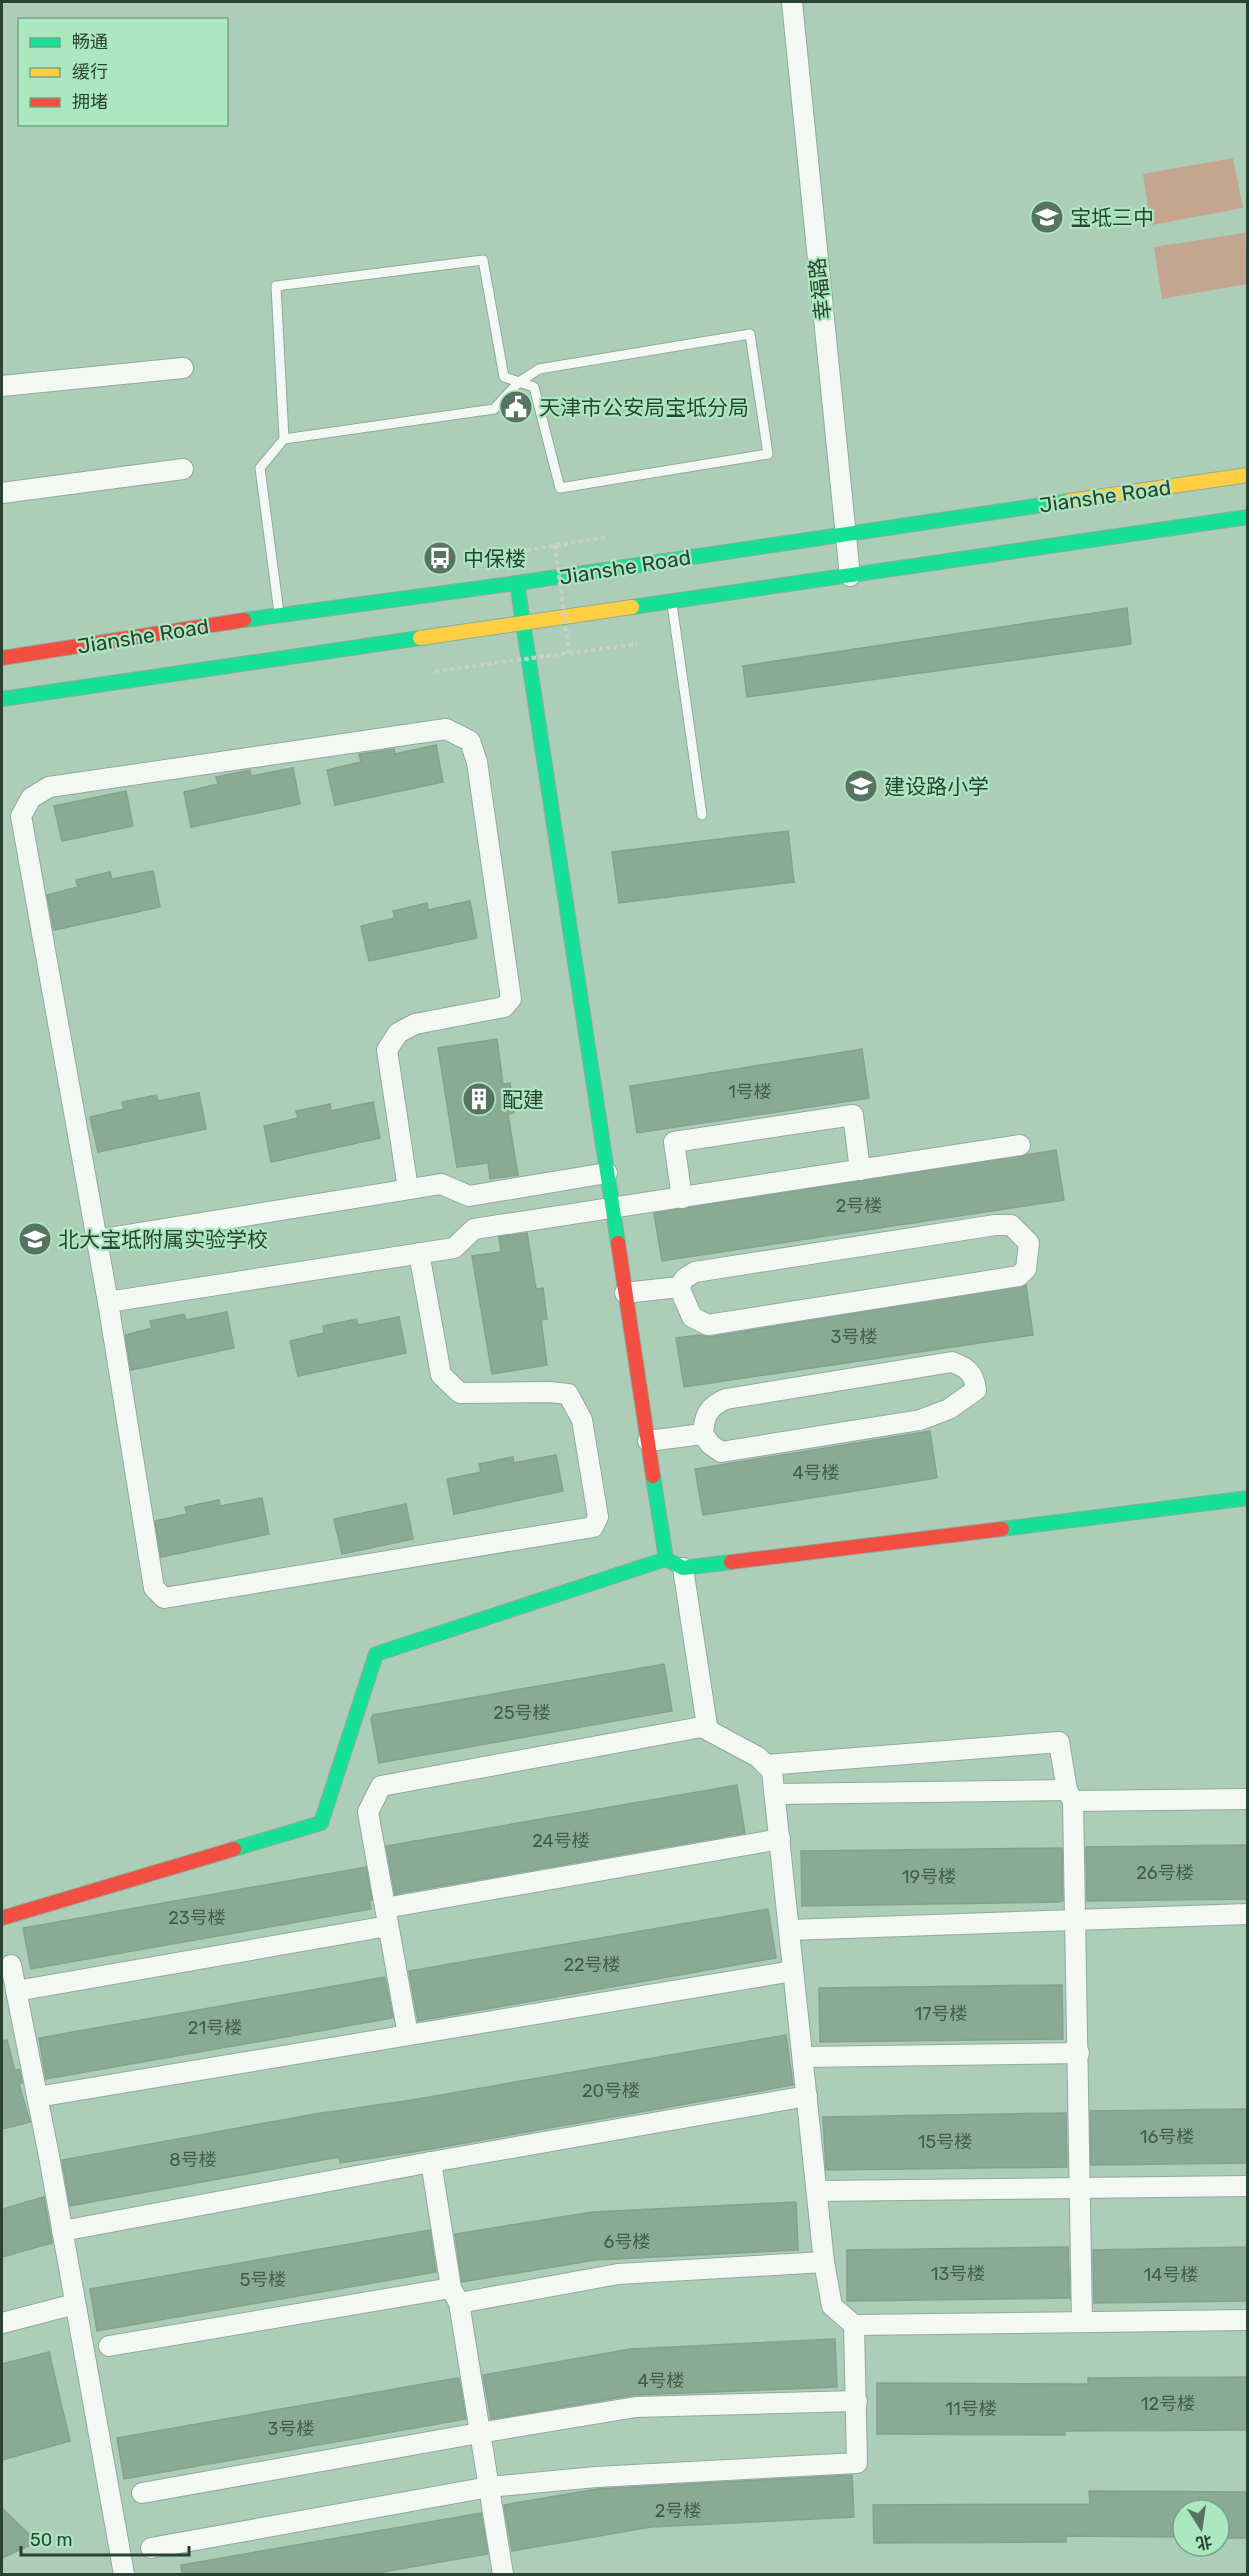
<svg xmlns="http://www.w3.org/2000/svg" width="1249" height="2576" font-family="Rubik,'Noto Sans SC',sans-serif">
	<style>
		.green { fill: #c3a590 }
		.building { fill: #89ab96; stroke: #87a090; stroke-width: 1.5 }
		.lines { fill: none; stroke-linecap: round; stroke-linejoin: round }
		.lane-casing { stroke: #90aa99; stroke-width: 11 }
		.street-casing { stroke: #90aa99; stroke-width: 22 }
		.fast-casing { stroke: #90aa99; stroke-width: 16 }
		.slow-casing { stroke: #90aa99; stroke-width: 16 }
		.jam-casing { stroke: #90aa99; stroke-width: 16 }
		.path { stroke: #c7d1cb; stroke-width: 4; stroke-dasharray: 4.5 3; stroke-linecap: butt }
		.lane { stroke: #f3f8f4; stroke-width: 9 }
		.street { stroke: #f3f8f4; stroke-width: 20 }
		.fast { stroke: #16e098; stroke-width: 14 }
		.slow { stroke: #ffcf43; stroke-width: 14 }
		.jam { stroke: #f24e42; stroke-width: 14 }
		.path-bridge { stroke: #c7d1cb; stroke-width: 4; stroke-dasharray: 4.5 3; stroke-linecap: butt }
		.labels { text-anchor: middle; dominant-baseline: central; stroke-width: 4.5; stroke-linejoin: round; paint-order: stroke }
		.number-label { font-size: 18px; fill: #425c4b }
		.poi-label { font-size: 21px; fill: #2a4232; stroke: #abe7bf; text-anchor: start }
		.street-label { font-size: 21px; fill: #2a4232; stroke: #abe7bf }
	</style>
	<rect width="100%" height="100%" fill="#accdb7"/>
	<g class="green">
		<polygon points="1233,158 1243,208 1151,225 1143,174"/>
		<polygon points="1245,233 1247,284 1162,299 1154,247"/>
	</g>
	<g class="building">
		<polygon points="1127,608 1131,644 747,697 743,666"/>
		<polygon points="436,745 443,782 335,805 327,770 361,762 359,754 394,749 395,754"/>
		<polygon points="293,768 300,804 191,827 184,792 218,784 216,777 250,770 251,776"/>
		<polygon points="126,791 133,826 62,841 54,806"/>
		<polygon points="788,831 794,882 619,903 612,852"/>
		<polygon points="153,871 160,907 54,930 47,895 78,887 76,880 110,872 112,879"/>
		<polygon points="470,901 477,938 369,961 361,926 395,918 393,911 427,903 428,910"/>
		<polygon points="497,1039 503,1084 510,1083 514,1113 508,1114 518,1175 490,1179 488,1163 457,1167 438,1048"/>
		<polygon points="862,1049 869,1098 637,1133 630,1086"/>
		<polygon points="199,1093 206,1129 98,1152 90,1117 124,1109 122,1102 156,1095 158,1101"/>
		<polygon points="373,1102 380,1138 271,1162 264,1126 298,1118 296,1111 330,1104 331,1111"/>
		<polygon points="1056,1150 1064,1200 662,1261 654,1213"/>
		<polygon points="527,1233 536,1289 543,1288 547,1319 541,1320 547,1365 492,1374 472,1256 501,1252 499,1237"/>
		<polygon points="1026,1285 1033,1335 684,1387 676,1338 700,1335 710,1337"/>
		<polygon points="227,1312 234,1348 131,1370 125,1335 152,1328 150,1321 184,1314 186,1320"/>
		<polygon points="399,1317 406,1353 298,1376 290,1341 324,1333 323,1326 356,1319 358,1325"/>
		<polygon points="930,1431 937,1478 703,1515 695,1469"/>
		<polygon points="556,1455 563,1491 454,1514 447,1479 481,1472 479,1464 513,1457 514,1463"/>
		<polygon points="262,1498 269,1534 161,1557 155,1521 187,1514 185,1507 219,1500 220,1506"/>
		<polygon points="406,1504 413,1539 342,1554 334,1519"/>
		<polygon points="664,1664 672,1711 379,1763 371,1719 373,1715"/>
		<polygon points="737,1785 745,1833 395,1894 386,1846"/>
		<polygon points="1248,1845 1248,1899 1087,1901 1086,1847"/>
		<polygon points="1062,1848 1063,1901 1058,1902 802,1906 801,1851"/>
		<polygon points="366,1867 372,1900 369,1900 371,1909 31,1969 23,1928"/>
		<polygon points="768,1909 776,1958 418,2021 409,1971"/>
		<polygon points="385,1977 393,2018 46,2079 39,2038"/>
		<polygon points="1062,1985 1063,2039 820,2042 819,1988"/>
		<polygon points="786,2035 793,2085 419,2151 340,2163 339,2157 70,2206 62,2160 315,2114 412,2100"/>
		<polygon points="7,2040 15,2071 20,2069 22,2083 19,2084 30,2122 2,2129 2,2041"/>
		<polygon points="1248,2109 1248,2163 1091,2165 1090,2111"/>
		<polygon points="1066,2113 1067,2167 826,2170 823,2117"/>
		<polygon points="44,2197 52,2243 2,2257 2,2209"/>
		<polygon points="796,2202 798,2250 595,2260 462,2282 455,2234 593,2212"/>
		<polygon points="430,2230 436,2272 97,2331 90,2289"/>
		<polygon points="1068,2247 1070,2298 847,2301 847,2250"/>
		<polygon points="1248,2247 1248,2301 1094,2303 1093,2250"/>
		<polygon points="835,2339 837,2387 634,2395 491,2419 483,2375 631,2349"/>
		<polygon points="49,2352 70,2441 2,2460 2,2364"/>
		<polygon points="1248,2377 1248,2430 1065,2431 1065,2435 877,2434 877,2383 1088,2384 1088,2378"/>
		<polygon points="457,2378 459,2379 466,2419 124,2479 117,2438"/>
		<polygon points="852,2475 854,2517 651,2527 512,2551 504,2505 597,2489"/>
		<polygon points="1089,2491 1248,2492 1248,2538 1219,2538 1219,2510 1183,2510 1183,2537 1066,2536 1066,2542 874,2543 873,2505 1090,2504"/>
		<polygon points="2,2508 37,2542 2,2558"/>
		<polygon points="481,2513 488,2554 371,2574 182,2574 181,2565"/>
	</g>
	<g class="lines">
		<g class="lane-casing">
			<g id="lane">
				<polyline points="672,604 702,815"/>
				<polyline points="279,613 260,468 284,439 276,286 483,260 504,377 534,387 560,488 768,454 750,334 539,369 519,382 494,409 284,439"/>
			</g>
		</g>
		<g class="street-casing">
			<g id="street">
				<polyline points="792,2 850,576"/>
				<polyline points="2,386 183,368"/>
				<polyline points="2,493 183,469"/>
				<polyline points="408,1189 387,1050 398,1033 415,1024 504,1007 511,999 477,762 470,741 446,729 49,787 31,798 21,816 108,1302 154,1588 164,1598 593,1527 598,1517 582,1420 568,1394 550,1392 460,1393 441,1375 419,1253"/>
				<polyline points="682,1198 674,1142 853,1115 860,1170"/>
				<polyline points="96,1240 441,1184 469,1196 607,1173"/>
				<polyline points="625,1293 679,1287 692,1317 708,1325 1019,1276 1026,1269 1029,1243 1011,1225 995,1225 695,1272 685,1278 679,1287"/>
				<polyline points="108,1302 454,1248 474,1229 1020,1145"/>
				<path d="M648,1441L703,1434L710,1444L721,1452L920,1420L949,1409L976,1390C974,1373 968,1368 952,1362L726,1399C709,1406 704,1415 703,1434"/>
				<polyline points="702,1727 758,1757 772,1771 824,2262 832,2306 854,2325 1248,2320"/>
				<polyline points="766,1765 1059,1742 1067,1790 1073,1801 1082,2322"/>
				<polyline points="775,1794 1067,1790"/>
				<polyline points="1073,1801 1248,1799"/>
				<polyline points="385,1908 780,1839"/>
				<polyline points="789,1930 1248,1914"/>
				<polyline points="11,1965 49,2156 124,2574"/>
				<polyline points="16,1991 388,1926"/>
				<polyline points="408,2035 368,1812 381,1786 707,1726 683,1568"/>
				<polyline points="803,2057 1079,2053"/>
				<polyline points="37,2097 793,1971"/>
				<polyline points="431,2162 451,2288 459,2303 503,2574"/>
				<polyline points="817,2191 1248,2186"/>
				<polyline points="62,2231 431,2162 807,2096"/>
				<polyline points="459,2303 618,2274 824,2262"/>
				<polyline points="2,2323 75,2304"/>
				<polyline points="109,2346 451,2288"/>
				<polyline points="142,2493 479,2433 636,2407 857,2401"/>
				<polyline points="151,2548 489,2487 596,2477 857,2463 854,2325"/>
			</g>
		</g>
		<g class="fast-casing">
			<g id="fast">
				<polyline points="517,583 618,1243"/>
				<polyline points="632,607 1248,517"/>
				<polyline points="244,620 517,583 1069,501"/>
				<polyline points="2,699 420,638"/>
				<polyline points="653,1476 666,1559"/>
				<polyline points="1002,1529 1248,1498"/>
				<polyline points="234,1849 321,1823 376,1654 666,1559 683,1568 731,1562"/>
			</g>
		</g>
		<g class="slow-casing">
			<g id="slow">
				<polyline points="1069,501 1248,475"/>
				<polyline points="420,638 632,607"/>
			</g>
		</g>
		<g class="jam-casing">
			<g id="jam">
				<polyline points="2,658 244,620"/>
				<polyline points="618,1243 653,1476"/>
				<polyline points="731,1562 1002,1529"/>
				<polyline points="2,1918 234,1849"/>
			</g>
		</g>
		<polyline class="path" points="497,555 607,537"/>
		<use href="#lane" class="lane"/>
		<use href="#street" class="street"/>
		<use href="#fast" class="fast"/>
		<use href="#slow" class="slow"/>
		<use href="#jam" class="jam"/>
		<g class="path-bridge">
			<polyline points="555,545 569,653"/>
			<polyline points="435,671 637,644"/>
		</g>
	</g>
	<defs>
		<g id="school-disc" transform="scale(1.725)"><circle r="9.5" fill="#587361" stroke="#abe7bf"/><path d="M0-5L7-2L0 1L-7-2ZM-4 1L0 2.5L4 1V4Q0 6-4 4Z" fill="#fff"/></g>
		<g id="civic-disc" transform="scale(1.725)"><circle r="9.5" fill="#587361" stroke="#abe7bf"/><path d="M-.6-6.5H3V-4.5H.6V-3L4-1V1h2V6H-6V1h2V-1L-.6-3ZM-1.2 2.5V6h2.4V2.5Z" fill="#fff"/></g>
		<g id="bus-disc" transform="scale(1.725)"><circle r="9.5" fill="#587361" stroke="#abe7bf"/><path d="M-5-6H5V4H4V6H2V4H-2V6H-4V4H-5ZM-3.5-4V0h7V-4ZM-3.5 1.2v1.5H-2V1.2ZM2 1.2v1.5H3.5V1.2Z" fill="#fff"/></g>
		<g id="building-disc" transform="scale(1.725)"><circle r="9.5" fill="#587361" stroke="#abe7bf"/><path d="M-4-6H4V6H1V3H-1V6H-4ZM-2.5-4.3h1.7v1.8h-1.7ZM.8-4.3h1.7v1.8H.8ZM-2.5-1h1.7V.8h-1.7ZM.8-1h1.7V.8H.8Z" fill="#fff"/></g>
	</defs>
	<g fill-rule="evenodd">
		<use href="#school-disc" x="1047" y="217"/>
		<use href="#civic-disc" x="516" y="407"/>
		<use href="#bus-disc" x="440" y="558"/>
		<use href="#school-disc" x="861" y="786"/>
		<use href="#building-disc" x="479" y="1099"/>
		<use href="#school-disc" x="35" y="1239"/>
	</g>
	<g class="labels">
		<g class="number-label">
			<text x="750" y="1092">1号楼</text>
			<text x="859" y="1206">2号楼</text>
			<text x="854" y="1337">3号楼</text>
			<text x="816" y="1473">4号楼</text>
			<text x="522" y="1713">25号楼</text>
			<text x="561" y="1841">24号楼</text>
			<text x="1165" y="1873">26号楼</text>
			<text x="929" y="1877">19号楼</text>
			<text x="197" y="1918">23号楼</text>
			<text x="592" y="1965">22号楼</text>
			<text x="941" y="2014">17号楼</text>
			<text x="215" y="2028">21号楼</text>
			<text x="611" y="2091">20号楼</text>
			<text x="1167" y="2137">16号楼</text>
			<text x="945" y="2142">15号楼</text>
			<text x="193" y="2160">8号楼</text>
			<text x="627" y="2242">6号楼</text>
			<text x="958" y="2274">13号楼</text>
			<text x="1171" y="2275">14号楼</text>
			<text x="263" y="2280">5号楼</text>
			<text x="661" y="2381">4号楼</text>
			<text x="1168" y="2404">12号楼</text>
			<text x="971" y="2409">11号楼</text>
			<text x="291" y="2429">3号楼</text>
			<text x="678" y="2511">2号楼</text>
		</g>
		<g class="poi-label">
			<text x="1070" y="217">宝坻三中</text>
			<text x="539" y="407">天津市公安局宝坻分局</text>
			<text x="463" y="558">中保楼</text>
			<text x="884" y="786">建设路小学</text>
			<text x="502" y="1099">配建</text>
			<text x="58" y="1239">北大宝坻附属实验学校</text>
		</g>
		<g class="street-label">
			<text transform="translate(820 289) rotate(-96)">幸福路</text>
			<text transform="translate(1105 496) rotate(-8)">Jianshe Road</text>
			<text transform="translate(625 567) rotate(-9)">Jianshe Road</text>
			<text transform="translate(143 636) rotate(-9)">Jianshe Road</text>
		</g>
	</g>
	<rect width="1249" height="2576" fill="none" stroke="#2a4232" stroke-width="6"/>
	<rect x="18" y="18" width="210" height="108" fill="#abe7bf" stroke="#77a587" stroke-width="1.5"/>
	<rect x="30" y="38" width="30" height="9" fill="#16e098" stroke="#77a587" stroke-width="1.5"/>
	<text x="72" y="48" font-size="18" fill="#2a4232">畅通</text>
	<rect x="30" y="68" width="30" height="9" fill="#ffcf43" stroke="#77a587" stroke-width="1.5"/>
	<text x="72" y="78" font-size="18" fill="#2a4232">缓行</text>
	<rect x="30" y="98" width="30" height="9" fill="#f24e42" stroke="#77a587" stroke-width="1.5"/>
	<text x="72" y="108" font-size="18" fill="#2a4232">拥堵</text>
	<g transform="translate(1201 2528) rotate(168)"><circle r="28" fill="#abe7bf" stroke="#77a587" stroke-width="1.5"/>
	<path d="M0-4.5L10 22L0 15L-10 22Z" fill="#587361"/>
	<text y="-9" font-size="16" font-weight="bold" text-anchor="middle" fill="#2a4232">北</text>
	</g>
	<path d="M21 2546v9h168v-9" fill="none" stroke="#2a4232" stroke-width="3"/>
	<text x="30" y="2546" font-size="18" fill="#2a4232" stroke="#abe7bf" stroke-width="4.5" paint-order="stroke">50 m</text>
</svg>
